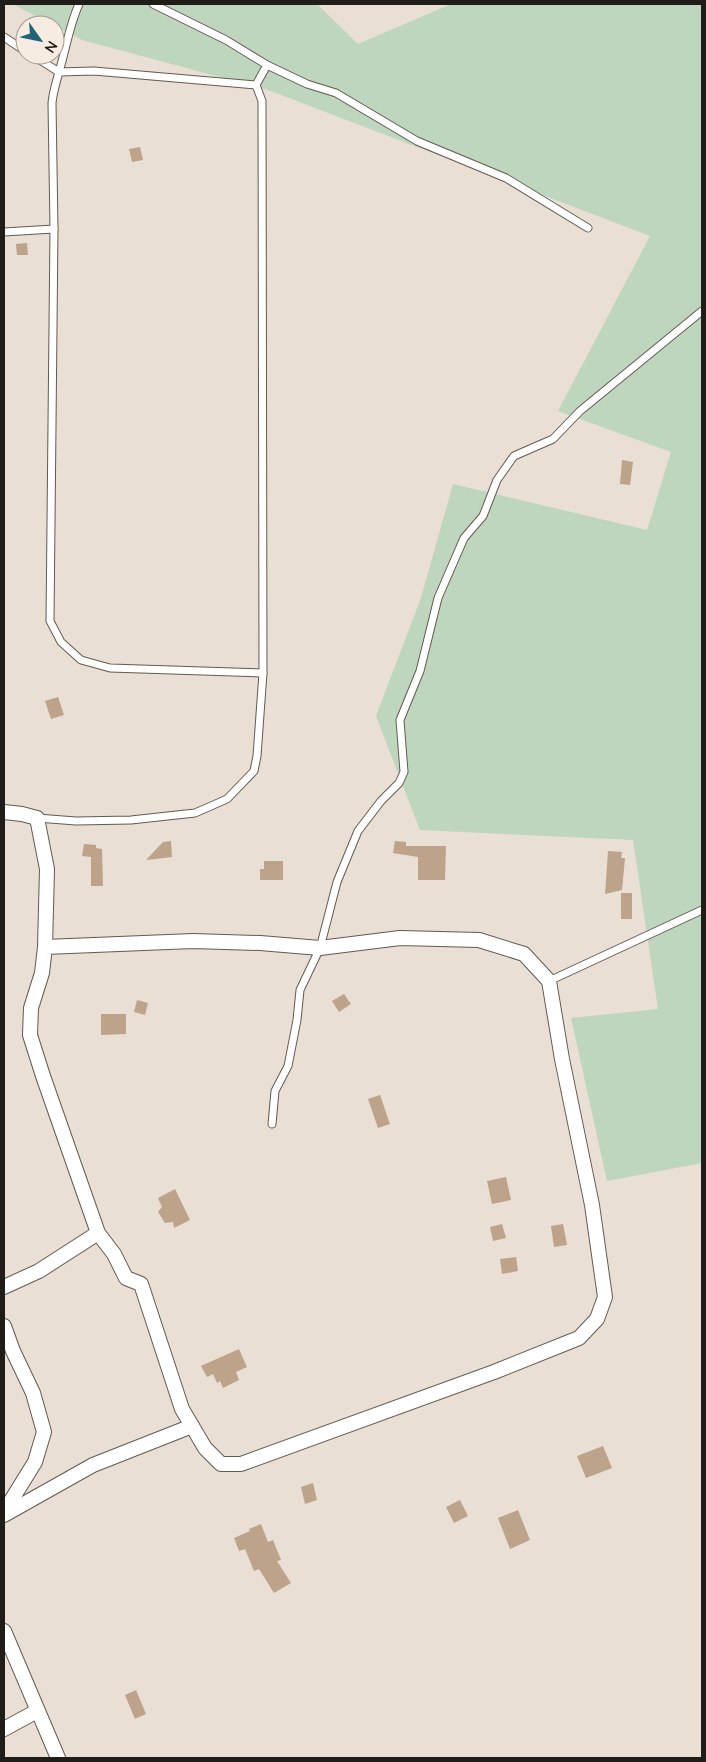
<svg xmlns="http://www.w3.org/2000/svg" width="706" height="1762" font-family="Lato,sans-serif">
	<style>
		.green { fill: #bed6bd }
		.building { fill: #bca389 }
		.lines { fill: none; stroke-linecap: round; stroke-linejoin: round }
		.lane-casing { stroke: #625a51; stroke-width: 9 }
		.street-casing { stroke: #625a51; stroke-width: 16 }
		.lane { stroke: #fff; stroke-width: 7 }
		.street { stroke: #fff; stroke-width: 14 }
	</style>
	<rect width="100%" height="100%" fill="#e9dfd4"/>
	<polygon class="green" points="12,4 317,4 358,44 451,4 702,4 702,1163 607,1181 571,1018 658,1009 633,840 420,830 376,716 421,598 453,484 647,530 671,452 558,411 650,236 268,90 82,40"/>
	<g class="building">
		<polygon points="140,147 143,160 132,162 129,149"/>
		<polygon points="27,243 28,255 17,255 16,244"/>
		<polygon points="622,460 633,462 630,485 620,484"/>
		<polygon points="58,697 64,715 51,719 45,701"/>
		<polygon points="171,841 172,857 146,860 163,842"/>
		<polygon points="395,841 406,842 406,846 446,846 445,880 418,880 418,857 393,853"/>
		<polygon points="84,844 96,845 96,848 102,849 103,886 91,886 91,857 82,856"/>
		<polygon points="608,851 622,852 621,858 625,858 622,890 605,894"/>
		<polygon points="264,861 283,861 283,880 260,880 260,869 264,869"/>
		<rect x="621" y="893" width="11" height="26"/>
		<polygon points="344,994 351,1004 339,1012 332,1001"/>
		<polygon points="137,1000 148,1003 145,1015 134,1012"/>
		<polygon points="101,1014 126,1014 126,1034 101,1035"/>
		<polygon points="380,1095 390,1124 378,1128 368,1099"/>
		<polygon points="506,1177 511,1200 492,1204 487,1181"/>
		<polygon points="175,1189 190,1220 174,1228 173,1222 165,1223 158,1212 162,1207 158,1198"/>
		<polygon points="502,1224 506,1238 493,1241 490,1227"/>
		<polygon points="563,1224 567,1245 554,1247 551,1226"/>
		<polygon points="516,1257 518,1271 502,1274 500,1259"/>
		<polygon points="239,1349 247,1367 236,1372 239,1380 223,1388 220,1381 217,1383 213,1374 207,1377 201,1366"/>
		<polygon points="603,1446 612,1468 586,1478 577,1456"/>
		<polygon points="313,1483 317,1500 305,1504 301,1487"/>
		<polygon points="460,1500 468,1516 454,1523 446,1507"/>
		<polygon points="518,1510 530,1540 510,1549 498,1518"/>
		<polygon points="261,1524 268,1542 273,1540 281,1560 277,1561 291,1583 274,1593 259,1569 254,1571 245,1549 239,1551 234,1538 250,1531 249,1529"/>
		<polygon points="136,1690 146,1714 135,1719 125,1695"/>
	</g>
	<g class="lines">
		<g class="lane-casing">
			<g id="lane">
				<path d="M79,4C69,26 66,49 59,72C56,83 53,92 52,103L54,229L50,621L61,642L81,660L110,668L263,673"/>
				<polyline points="153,4 226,40 267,65 307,84 336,93 417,141 506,178 588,228"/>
				<polyline points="4,37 25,51"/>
				<polyline points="32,55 59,72 94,71 256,85"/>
				<polyline points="256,85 267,65"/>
				<polyline points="4,232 54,229"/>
				<polyline points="37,818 76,821 131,820 195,813 227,799 254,771 257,756 263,673 262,101 256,85"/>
				<polyline points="549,981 702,910"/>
				<polyline points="272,1124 275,1091 288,1066 297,1020 300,990 320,948 337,882 358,831 381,801 399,783 404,772 400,720 420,671 438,598 464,538 483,516 497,480 514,456 553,439 580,411 702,311"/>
			</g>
		</g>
		<g class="street-casing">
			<g id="street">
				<polyline points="4,812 22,814 37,818 47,869 45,947 42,973 31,1008 30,1035 43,1076 98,1233 114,1254 126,1278 141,1284 182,1409 205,1448 221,1464 241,1464 494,1372 579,1338 597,1319 605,1297 592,1205 562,1059 549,981 524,954 479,940 400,938 320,948 260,943 193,941 45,947"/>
				<polyline points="4,1287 39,1271 98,1233"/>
				<polyline points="4,1326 13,1351 33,1393 44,1432 35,1462 4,1512"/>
				<polyline points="4,1515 93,1465 192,1426"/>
				<polyline points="4,1631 58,1758"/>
				<polyline points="4,1729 37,1711"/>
			</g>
		</g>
		<use href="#lane" class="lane"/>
		<use href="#street" class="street"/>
	</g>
	<rect width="706" height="1762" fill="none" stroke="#201c18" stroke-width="10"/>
	<g transform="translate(40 40) rotate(123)"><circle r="24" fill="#f6ece2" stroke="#a09991"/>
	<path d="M0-4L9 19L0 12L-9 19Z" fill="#216477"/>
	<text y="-8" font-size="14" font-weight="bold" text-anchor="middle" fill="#201c18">N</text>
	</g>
</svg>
